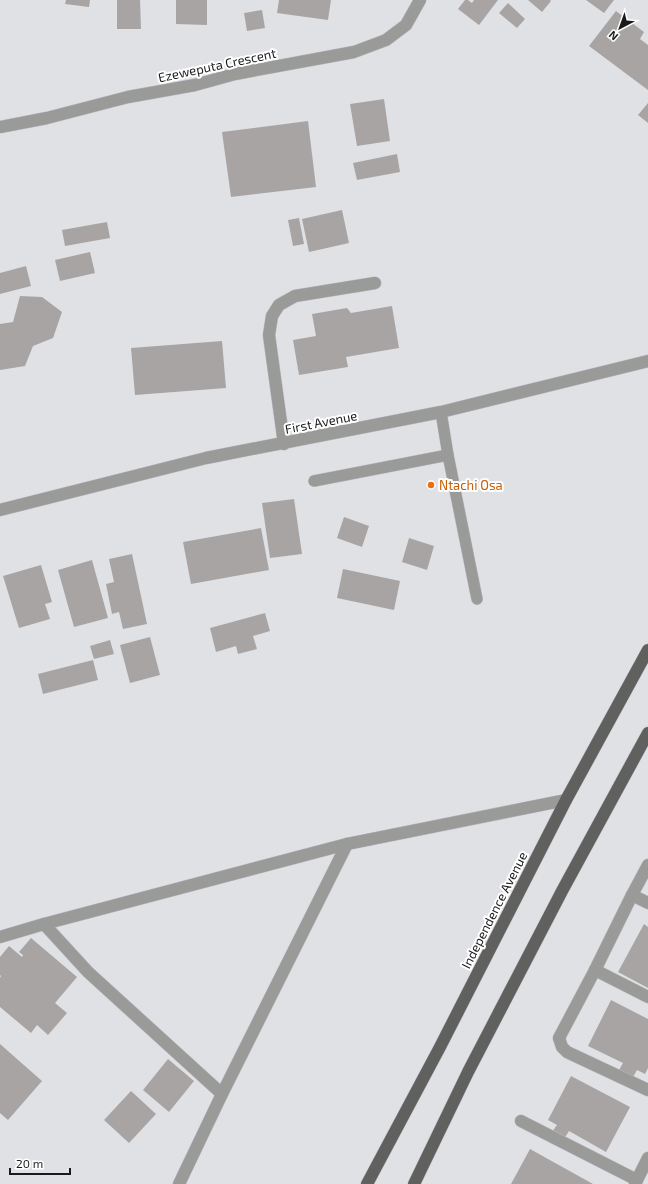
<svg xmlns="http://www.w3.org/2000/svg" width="648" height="1184" font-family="'Exo 2',sans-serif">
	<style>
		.building { fill: #a8a4a3 }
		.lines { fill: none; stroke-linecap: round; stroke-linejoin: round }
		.lane-casing { stroke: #bcbdc1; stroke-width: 12 }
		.street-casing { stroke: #bcbdc1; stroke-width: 13 }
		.primary-casing { stroke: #bcbdc1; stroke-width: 13 }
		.lane { stroke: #9a9b99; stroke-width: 11 }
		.street { stroke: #9a9b99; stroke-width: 12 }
		.primary { stroke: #60615e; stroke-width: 12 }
		.food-dot { fill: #e8710a; stroke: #fff; stroke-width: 1.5 }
		.labels { text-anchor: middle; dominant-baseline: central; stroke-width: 4; stroke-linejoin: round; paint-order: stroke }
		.street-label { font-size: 13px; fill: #1a1a1b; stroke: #fff }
		.food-label { font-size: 13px; fill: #c56008; stroke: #fff; text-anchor: start }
	</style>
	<rect width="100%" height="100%" fill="#e0e1e5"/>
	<g class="building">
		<polygon points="66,0 90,0 89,7 65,4"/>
		<polygon points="117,0 140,0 141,29 117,29"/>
		<polygon points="176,0 207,0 207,25 176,24"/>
		<polygon points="279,0 331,0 328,20 277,13"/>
		<polygon points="465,0 468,0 472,3 474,0 498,0 479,25 458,9"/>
		<polygon points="528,0 550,0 551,1 542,12"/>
		<polygon points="586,0 614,0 604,13"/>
		<polygon points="508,3 525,19 517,28 499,13"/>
		<polygon points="262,10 265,28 247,31 244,13"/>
		<polygon points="616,11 644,32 640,39 648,45 648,90 589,46"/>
		<polygon points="384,99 390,141 357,146 350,104"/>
		<polygon points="648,103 648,123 638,115"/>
		<polygon points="308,121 316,187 231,197 222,132"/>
		<polygon points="397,154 400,172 357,180 353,163"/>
		<polygon points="342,210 349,243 309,252 302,219"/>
		<polygon points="299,218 304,244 293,246 288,220"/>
		<polygon points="107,222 110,238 65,246 62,230"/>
		<polygon points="90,252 95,273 60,281 55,260"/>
		<polygon points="26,266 31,286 0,294 0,273"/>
		<polygon points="20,296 42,297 62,312 53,338 33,346 25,366 0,370 0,324 13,322"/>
		<polygon points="392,306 399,348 346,357 348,367 299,375 293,340 316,336 312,314 347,308 351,313"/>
		<polygon points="222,341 226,388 135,395 131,348"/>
		<polygon points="294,499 302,554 270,558 262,503"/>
		<polygon points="344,517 369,526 362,547 337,538"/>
		<polygon points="261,528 269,570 191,584 183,542"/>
		<polygon points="409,538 434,546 427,570 402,562"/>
		<polygon points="132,554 147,624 123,629 119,612 112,614 106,584 114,582 109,559"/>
		<polygon points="92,560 108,618 74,627 58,570"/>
		<polygon points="41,565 52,602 45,604 50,619 19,628 3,576"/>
		<polygon points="343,569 400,581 394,610 337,598"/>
		<polygon points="265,613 270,631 253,636 257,649 238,654 236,646 216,652 210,628"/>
		<polygon points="150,637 160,675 130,683 120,645"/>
		<polygon points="110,640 114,654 94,659 90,646"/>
		<polygon points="93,660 98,680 43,694 38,674"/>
		<polygon points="644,924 648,927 648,988 618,972"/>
		<polygon points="31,938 77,977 55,1003 67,1013 48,1035 37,1025 31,1033 0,1007 0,978 1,976 0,975 0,957 9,946 22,957 23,955 19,952"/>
		<polygon points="611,1000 648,1019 648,1068 645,1074 637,1070 633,1077 619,1070 623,1063 588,1046"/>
		<polygon points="0,1044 42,1081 8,1120 0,1113"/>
		<polygon points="168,1059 194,1081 169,1112 143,1090"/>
		<polygon points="571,1076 630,1107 606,1152 569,1131 564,1139 552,1132 557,1125 548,1120"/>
		<polygon points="131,1091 156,1114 129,1143 104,1120"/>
		<polygon points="530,1149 593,1184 511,1184"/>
	</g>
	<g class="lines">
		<g class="lane-casing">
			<g id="lane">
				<polyline points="441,412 448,455 477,599"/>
				<polyline points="314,481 448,455"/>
			</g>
		</g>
		<g class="street-casing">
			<g id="street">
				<polyline points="0,127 47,118 128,97 195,85 235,74 354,52 386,40 406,25 420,0"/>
				<polyline points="284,444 269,335 272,316 279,305 295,296 375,283"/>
				<polyline points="0,510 206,458 441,412 648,361"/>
				<polyline points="648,865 632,895 595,970 559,1038 562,1047 567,1052 648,1090"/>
				<polyline points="632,895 648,903"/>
				<polyline points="44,924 88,972 222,1094"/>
				<polyline points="0,937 44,924 347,844 566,800"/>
				<polyline points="595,970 648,997"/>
				<polyline points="521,1121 637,1180"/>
				<polyline points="179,1184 222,1094 347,844"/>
				<polyline points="635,1184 648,1158"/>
			</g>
		</g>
		<g class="primary-casing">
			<g id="primary">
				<polyline points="367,1184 440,1047 566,800 648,650"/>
				<polyline points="414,1184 468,1072 562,891 648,733"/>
			</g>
		</g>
		<use href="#lane" class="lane"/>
		<use href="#street" class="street"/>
		<use href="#primary" class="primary"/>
	</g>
	<circle class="food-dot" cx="431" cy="485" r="4"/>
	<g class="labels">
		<g class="street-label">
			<text transform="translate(217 65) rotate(-12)">Ezeweputa Crescent</text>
			<text transform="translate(321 422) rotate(-11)">First Avenue</text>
			<text transform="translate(494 910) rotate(-63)">Independence Avenue</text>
		</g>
		<g class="food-label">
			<text x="439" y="485">Ntachi Osa</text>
		</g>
	</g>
	<g transform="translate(620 28) rotate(221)" stroke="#ffffff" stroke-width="3" paint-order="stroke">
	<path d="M0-3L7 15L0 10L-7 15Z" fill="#1a1a1b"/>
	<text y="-6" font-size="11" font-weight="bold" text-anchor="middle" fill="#1a1a1b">N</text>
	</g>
	<path d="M10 1168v6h60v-6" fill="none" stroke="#1a1a1b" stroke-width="2"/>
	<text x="16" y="1168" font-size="12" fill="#1a1a1b" stroke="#ffffff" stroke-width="3" paint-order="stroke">20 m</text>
</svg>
